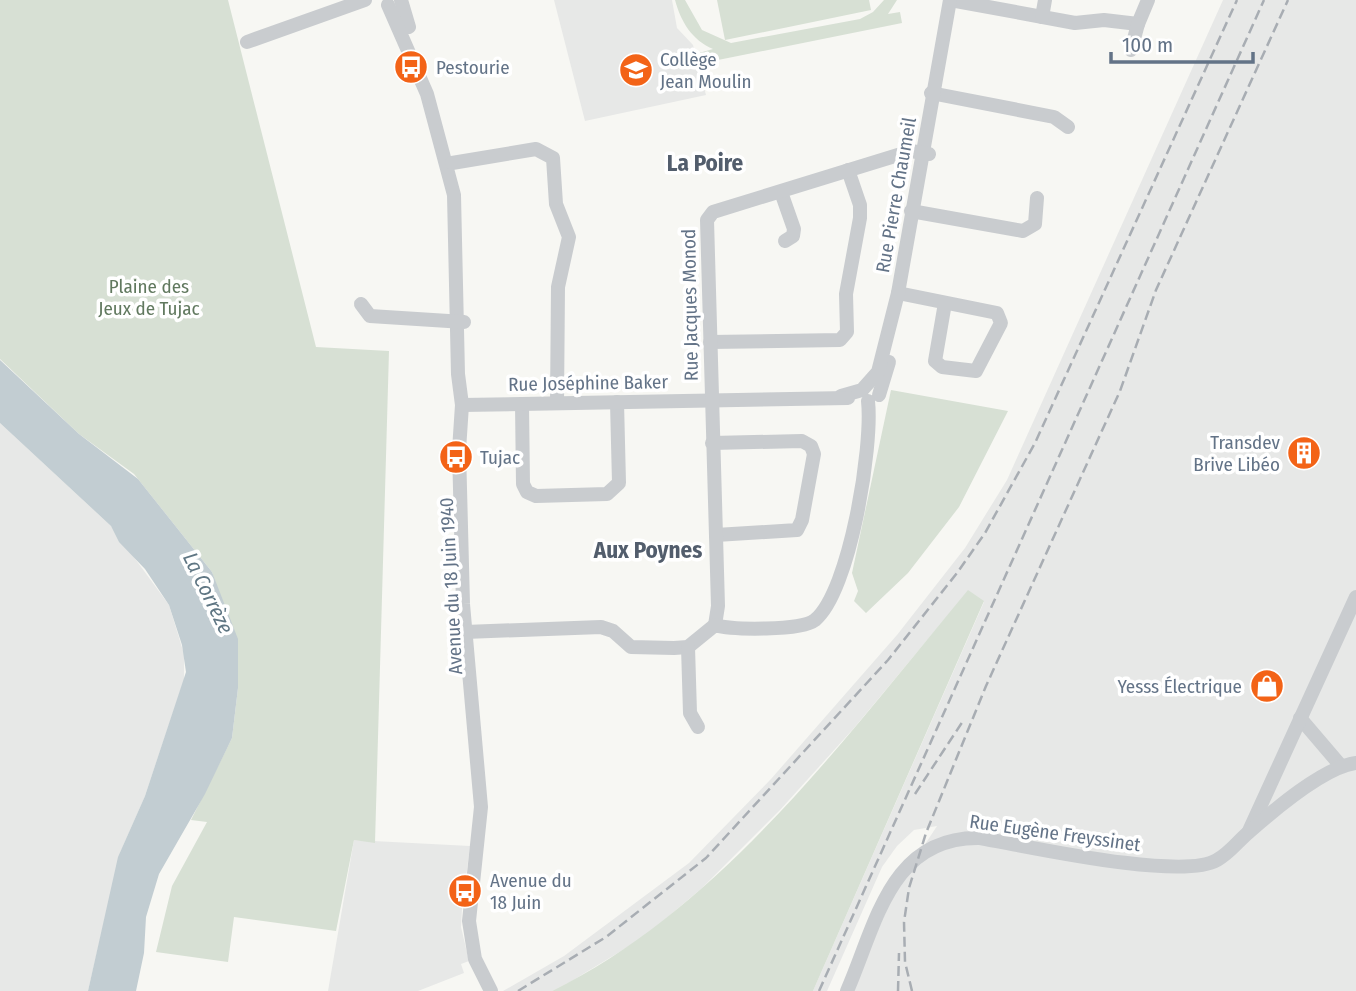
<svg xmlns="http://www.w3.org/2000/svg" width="1356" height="991" font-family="'Fira Sans Condensed',sans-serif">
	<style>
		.built { fill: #e7e8e7 }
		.green { fill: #d7e0d4 }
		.water { fill: #c2cdd2 }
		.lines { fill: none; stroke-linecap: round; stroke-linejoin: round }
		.minor { stroke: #c9cccf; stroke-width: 14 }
		.rail { stroke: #a8adb3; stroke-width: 2.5; stroke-dasharray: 10 5; stroke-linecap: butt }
		.labels { text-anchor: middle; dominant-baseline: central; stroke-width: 7; stroke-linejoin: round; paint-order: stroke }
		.poi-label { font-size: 19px; fill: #637387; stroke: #fff; text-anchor: start }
		.street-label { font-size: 19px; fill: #637387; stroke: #fff }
		.park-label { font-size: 19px; fill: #61795f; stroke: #fff }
		.water-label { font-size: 21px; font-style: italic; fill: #5f7683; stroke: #fff }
		.quarter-label { font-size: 23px; font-weight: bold; fill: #525d6c; stroke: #fff }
	</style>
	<rect width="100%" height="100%" fill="#f7f7f3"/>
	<g class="built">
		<polygon points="554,0 672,0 677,28 693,45 706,95 585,121"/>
		<polygon points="1223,0 1356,0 1356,991 851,991 897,887 937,826 914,830 897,846 882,867 827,991 813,991 984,602 968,591 854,728 780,810 702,888 644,937 570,982 552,991 503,991 564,956 689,863 771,779 897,635 965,548 1007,480"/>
		<polygon points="0,423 111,526 169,605 184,654 184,680 145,796 120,853 88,991 0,991"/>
		<polygon points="354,840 470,846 462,909 461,927 469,961 461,964 464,973 418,991 328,991"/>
	</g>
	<g class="green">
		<polygon points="0,0 228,0 316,347 389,351 375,843 354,840 336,931 234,917 228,962 156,952 172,886 207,822 191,820 232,738 238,688 238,652 212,572 134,474 79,434 0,359"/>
		<path d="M675,0H685L702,30L731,43L860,19L873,12L884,0H897L888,14L900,12L902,23L703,63L699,53L713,49C692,40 681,22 675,0Z"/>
		<polygon points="717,0 869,0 871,10 725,40"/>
		<polygon points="891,390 1008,411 959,507 908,573 866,613 854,601 858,591 852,573"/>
		<path d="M968,590L984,601L813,991H552C723,907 848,734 968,590Z"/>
	</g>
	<polygon class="water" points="0,360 79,434 138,479 212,572 238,639 238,688 232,738 205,794 159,874 146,917 144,953 136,991 88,991 118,857 145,796 186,672 182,645 169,605 145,569 119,542 111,526 0,423"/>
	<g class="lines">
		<g class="minor">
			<polyline points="401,0 409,27"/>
			<polyline points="956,1 1075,23 1104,20 1138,24 1148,0"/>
			<polyline points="388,5 427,94 454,195 458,374 462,405 459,450 463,604 481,807 469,921 475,959 491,991"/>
			<polyline points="1042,17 1045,0"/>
			<polyline points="247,42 365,0"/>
			<polyline points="1131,50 1138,24"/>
			<polyline points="931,93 1054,117 1068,127"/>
			<polyline points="452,163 536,149 553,158 556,204 569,237 558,287 557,402"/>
			<polyline points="781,192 794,229 793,236 785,241"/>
			<polyline points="911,211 1023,231 1035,224 1037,198"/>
			<polyline points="898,293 997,313 1001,323 976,371 942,367 935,361 945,303"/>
			<polyline points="361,304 370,316 464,322"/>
			<polyline points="710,342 840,340 847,332 846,294 860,218 860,205 848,170"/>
			<polyline points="879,395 889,362"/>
			<polyline points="841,396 862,390 878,372 898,293 950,0"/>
			<polyline points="522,404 523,484 527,492 536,496 607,494 619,483 617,402"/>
			<polyline points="462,405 848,398"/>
			<polyline points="712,443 802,441 811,446 814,454 802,520 797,530 716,535"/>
			<polyline points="715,625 718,606 707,220 713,212 911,151 929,154"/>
			<path d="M465,632L601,627L613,631L631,647L674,648L688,647L715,625C732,630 801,631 815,620C850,591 873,446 868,401"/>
			<polyline points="688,647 690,713 698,727"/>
			<polyline points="1300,718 1341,766"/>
			<polyline points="1249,831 1356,597"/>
			<path d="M847,991C876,925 890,836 980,838C1026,846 1182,881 1217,860C1230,853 1238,841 1249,832C1274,810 1324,767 1356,763"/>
		</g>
		<g class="rail">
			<polyline points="915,794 963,721"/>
			<polyline points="518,991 606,937 706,858 888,660 957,573 985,533 1035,443 1237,0"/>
			<polyline points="819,991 1264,0"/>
			<polyline points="898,991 899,953"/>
			<polyline points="912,991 905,962 904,922 909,888 926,833 986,686 1120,391 1156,290 1288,0"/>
		</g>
	</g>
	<defs>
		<g id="bus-disc" transform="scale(1.75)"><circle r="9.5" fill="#f36317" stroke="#fff"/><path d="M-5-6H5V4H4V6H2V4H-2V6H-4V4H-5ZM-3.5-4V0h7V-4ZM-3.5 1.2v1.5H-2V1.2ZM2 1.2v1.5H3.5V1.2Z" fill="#fff"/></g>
		<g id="school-disc" transform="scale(1.75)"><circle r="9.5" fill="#f36317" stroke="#fff"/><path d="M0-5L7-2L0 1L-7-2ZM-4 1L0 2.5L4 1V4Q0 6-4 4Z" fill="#fff"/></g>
		<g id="building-disc" transform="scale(1.75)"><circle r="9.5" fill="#f36317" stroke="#fff"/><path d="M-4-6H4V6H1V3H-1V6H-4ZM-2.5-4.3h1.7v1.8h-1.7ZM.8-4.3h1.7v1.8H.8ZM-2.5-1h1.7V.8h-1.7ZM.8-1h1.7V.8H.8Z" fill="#fff"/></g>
		<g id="shop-disc" transform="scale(1.75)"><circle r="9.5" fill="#f36317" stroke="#fff"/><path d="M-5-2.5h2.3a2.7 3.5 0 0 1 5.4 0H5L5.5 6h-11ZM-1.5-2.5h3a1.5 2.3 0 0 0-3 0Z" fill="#fff"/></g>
	</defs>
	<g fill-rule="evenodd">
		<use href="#bus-disc" x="411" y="67"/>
		<use href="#school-disc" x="636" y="70"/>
		<use href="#building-disc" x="1304" y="453"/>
		<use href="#bus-disc" x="456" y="457"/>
		<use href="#shop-disc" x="1267" y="686"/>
		<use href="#bus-disc" x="465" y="891"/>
	</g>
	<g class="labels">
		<g class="poi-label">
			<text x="660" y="59">Collège<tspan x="660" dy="22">Jean Moulin</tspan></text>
			<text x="436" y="67">Pestourie</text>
			<text x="1280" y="442" text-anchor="end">Transdev<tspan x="1280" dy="22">Brive Libéo</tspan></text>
			<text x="480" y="457">Tujac</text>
			<text x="1242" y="686" text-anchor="end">Yesss Électrique</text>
			<text x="490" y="880">Avenue du<tspan x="490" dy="22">18 Juin</tspan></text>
		</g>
		<g class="street-label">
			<text transform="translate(896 195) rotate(-80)">Rue Pierre Chaumeil</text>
			<text transform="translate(690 305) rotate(-91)">Rue Jacques Monod</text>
			<text transform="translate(588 383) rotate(-1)">Rue Joséphine Baker</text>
			<text transform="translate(451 586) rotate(-93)">Avenue du 18 Juin 1940</text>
			<text transform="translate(1055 833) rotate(8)">Rue Eugène Freyssinet</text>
		</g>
		<g class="park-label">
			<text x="149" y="286">Plaine des<tspan x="149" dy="22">Jeux de Tujac</tspan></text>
		</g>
		<g class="water-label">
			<text transform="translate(208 593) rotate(64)">La Corrèze</text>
		</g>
		<g class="quarter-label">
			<text x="705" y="163">La Poire</text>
			<text x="648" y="550">Aux Poynes</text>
		</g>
	</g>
	<path d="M1111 52v10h142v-10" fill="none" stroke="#637387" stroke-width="3.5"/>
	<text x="1122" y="52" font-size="21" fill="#637387" stroke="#ffffff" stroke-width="5" paint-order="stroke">100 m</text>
</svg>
